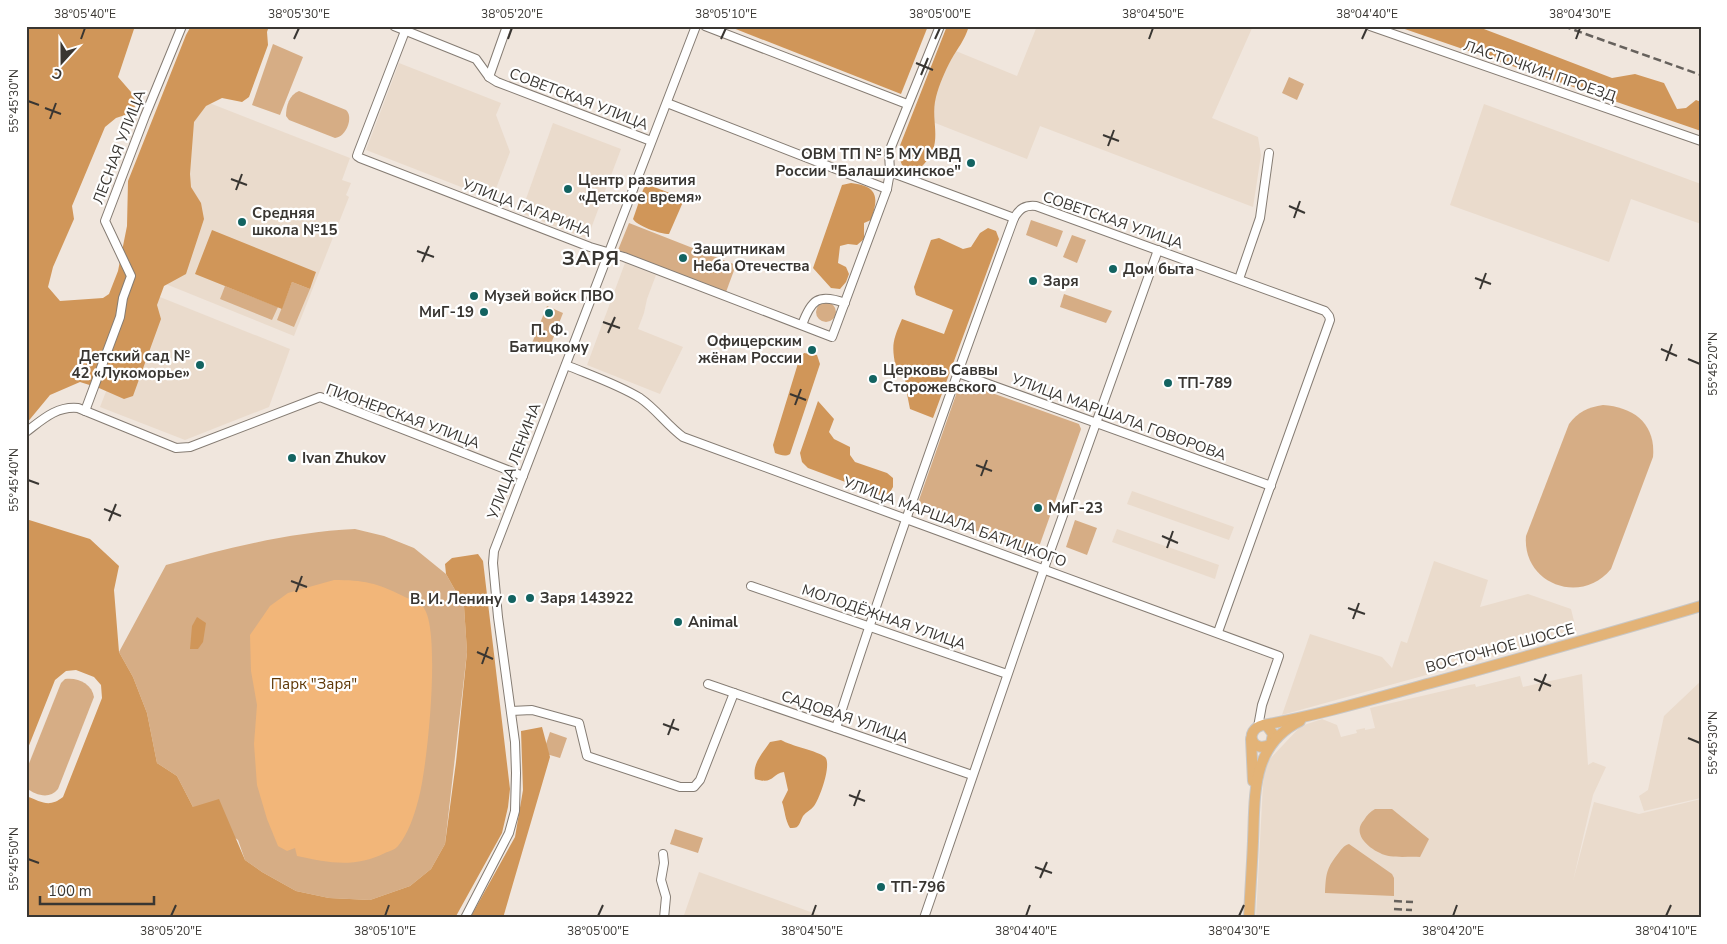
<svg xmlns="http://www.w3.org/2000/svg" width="1727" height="944" font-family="'Nunito Sans',sans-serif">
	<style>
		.built { fill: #eadbcc }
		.green { fill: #d6ad85 }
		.forest { fill: #d09659 }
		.water { fill: #f2b679 }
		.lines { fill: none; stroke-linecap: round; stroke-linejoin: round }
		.minor-casing { stroke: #857c73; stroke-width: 10 }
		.major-casing { stroke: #c8c7c6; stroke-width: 12 }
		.minor { stroke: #fff; stroke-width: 8 }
		.major { stroke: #e3b377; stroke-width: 10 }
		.rail { stroke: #66615c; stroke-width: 2.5; stroke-dasharray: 8 4; stroke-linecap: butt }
		.ticks { fill: none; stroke: #393632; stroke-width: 2 }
		.poi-dot { fill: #136361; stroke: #fff; stroke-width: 2 }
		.labels { text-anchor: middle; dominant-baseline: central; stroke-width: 4.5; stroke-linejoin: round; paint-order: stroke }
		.street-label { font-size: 15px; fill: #393632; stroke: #fff }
		.poi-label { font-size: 15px; font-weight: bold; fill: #393632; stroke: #fff; text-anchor: start }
		.park-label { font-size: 15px; fill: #5f3807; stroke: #fff }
		.district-label { font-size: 20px; font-weight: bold; letter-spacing: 1px; fill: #393632; stroke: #fff }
		.neatline { fill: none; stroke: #393632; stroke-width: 2 }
		.ticks-label { font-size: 12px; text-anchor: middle; fill: #393632 }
	</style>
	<rect width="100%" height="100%" fill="#f0e6dd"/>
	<g class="built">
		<polygon points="1037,26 1253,26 1212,118 1258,137 1261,155 1253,207 1040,126 1027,159 925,119 951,49 1017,76"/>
		<polygon points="399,63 501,103 496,115 510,152 492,199 366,150"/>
		<polygon points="194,97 350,158 342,180 351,183 346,195 349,197 294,336 141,274"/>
		<polygon points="1484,104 1701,184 1701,224 1631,199 1609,262 1450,205"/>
		<polygon points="553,123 621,149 587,239 521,213"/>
		<polygon points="625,263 656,275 647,299 644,313 638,329 683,347 660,394 587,365"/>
		<polygon points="145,291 290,349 269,407 185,440 100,407"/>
		<polygon points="1132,491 1234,527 1229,540 1127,504"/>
		<polygon points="1117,529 1219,565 1215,579 1112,542"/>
		<polygon points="1434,561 1488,580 1480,607 1528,594 1571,609 1577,633 1282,715 1310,634 1382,657 1392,668 1401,641 1407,643"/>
		<polygon points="1582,674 1588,765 1593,762 1606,767 1593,795 1573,881 1594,802 1639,814 1701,799 1701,918 1565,918 1565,916 1564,918 1256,918 1263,784 1266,763 1301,726 1322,719 1337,725 1341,737 1357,733 1356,730 1365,728 1365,730 1375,728 1370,708 1469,685 1475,684 1476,687 1520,676 1523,687"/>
		<polygon points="1701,681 1701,798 1644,811 1639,796 1648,790 1664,716"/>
		<polygon points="699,872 819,915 818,918 683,918"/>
	</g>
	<g class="green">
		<polygon points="273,44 303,57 280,115 252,105"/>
		<polygon points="1289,77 1304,84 1297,100 1282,93"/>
		<path d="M299,91L346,110C354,117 346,137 335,138L289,120L286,116C286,106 289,95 299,91Z"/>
		<polygon points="1031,220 1063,231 1057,247 1026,235"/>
		<polygon points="629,223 736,265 726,292 618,250"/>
		<polygon points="1072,235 1086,240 1077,263 1063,257"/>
		<polygon points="292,282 310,289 294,327 277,320"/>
		<polygon points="225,286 278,307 272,320 220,299"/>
		<polygon points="1064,294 1112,311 1106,323 1060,307"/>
		<circle cx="826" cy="312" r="10"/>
		<polygon points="547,306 563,313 547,354 530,348"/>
		<polygon points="964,383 1079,424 1081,429 1040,544 1036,550 1030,552 926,511 919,500 958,389"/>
		<path d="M1603,405C1634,407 1656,424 1653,457L1611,569C1581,606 1522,584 1526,536L1569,424C1578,412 1588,407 1603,405Z"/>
		<polygon points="1075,520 1097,528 1087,555 1066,547"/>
		<path d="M355,529L384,536L414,548L446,574L464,606L467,652L445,844L431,869L410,886L370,900L329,898L296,891L262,872L245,860L238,840L193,807L177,776L157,763L147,713L133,677L119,652L166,565C228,548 290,532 355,529Z"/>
		<path d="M65,679C78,677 92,684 94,697L58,789C49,800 36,795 26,788V771L61,683Z"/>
		<polygon points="550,732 567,738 560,758 543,753"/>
		<path d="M1375,809H1392L1429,839L1420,857C1408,856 1391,859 1380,853C1367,847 1352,833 1364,820C1367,815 1370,812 1375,809Z"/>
		<polygon points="675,829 703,838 698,853 670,844"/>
		<path d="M1349,844L1392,874L1394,878V896L1325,893C1326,875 1326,869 1337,855C1341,850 1343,846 1349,844Z"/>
	</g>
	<g class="forest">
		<polygon points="26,26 135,26 118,77 131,92 137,103 131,113 116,118 105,127 72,206 74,219 53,267 48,287 60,301 103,298 109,294 118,271 127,226 128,181 186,35 191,26 269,26 267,32 268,45 249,97 242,102 222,98 206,106 194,122 190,174 191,187 201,203 204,219 186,274 164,286 157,305 161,319 133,396 124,399 99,388 80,382 50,395 26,424"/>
		<polygon points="728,26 928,26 901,94"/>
		<path d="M947,26H969C964,42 958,47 951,60C945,71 939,85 936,97C929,124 947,145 919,169H909L902,165L899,157V148Z"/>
		<polygon points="1396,26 1476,26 1612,78 1635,74 1664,83 1677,109 1686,108 1696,100 1701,102 1701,131"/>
		<path d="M851,183C878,186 879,197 871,220L864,223V239L857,245L848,244L840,246L838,263L846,267L849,274L846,282L840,289L831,288L813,268L842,185Z"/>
		<path d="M649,185L680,197L683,202L669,234C660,234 637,226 633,219L643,190L645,186Z"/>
		<path d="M988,228L996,231L999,239L933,418L910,409L905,384L906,373L896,368C891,345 893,340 902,319L944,334L953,310L916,295L914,287L931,240L939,238L963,249L971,247L980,233Z"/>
		<polygon points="212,230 316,272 310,289 292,282 282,309 195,274"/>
		<path d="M804,353L817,355L820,364L790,454C785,457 781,455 775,453L773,445L799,360Z"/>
		<polygon points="818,401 834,419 829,432 834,439 850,447 850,455 855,462 887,473 893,478 893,487 889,494 880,495 808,468 802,462 800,453"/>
		<path d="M26,519L90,539L119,566L114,590L119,652L133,677L147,713L157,763L177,776L193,807L219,799L245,860L262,872L296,891L329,898L370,900L410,886L431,869L445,844L456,762L467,652L464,606L446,574L445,564L452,558L478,554L483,561L510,789L508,807L502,833L455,918H26V796C42,802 49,808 63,797L102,698L101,685L94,677L76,670L66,671L55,680L26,753Z"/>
		<polygon points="197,617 206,623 203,642 198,649 190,649 192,626"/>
		<polygon points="542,727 550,757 503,918 470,918 515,837 523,790 521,731"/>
		<path d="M781,740C791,746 818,751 825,757C832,764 820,798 814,806C811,810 806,812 803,816C799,823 800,829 790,828C785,820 785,811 782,802L788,790L784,772C771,774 774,785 755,779C752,763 762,754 770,742Z"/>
	</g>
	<path class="water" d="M334,580C364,580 377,583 403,596C409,599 418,602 423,607C442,628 427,772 418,801C414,816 408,834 398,846C395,850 389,851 385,853C355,868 329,863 297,856L295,848L287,851L278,846L267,819L257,785L254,744L257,705L251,671L250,635L270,606L288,593Z"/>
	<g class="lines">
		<g class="minor-casing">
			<g id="minor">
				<polyline points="394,26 476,59 489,77 497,82 651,141"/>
				<polyline points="407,26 358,153 357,156 360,158 590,247 624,257 832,337 887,189 890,172 889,152 940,26"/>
				<polyline points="705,26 907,104"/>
				<polyline points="1370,26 1701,141"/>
				<polyline points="489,77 507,26"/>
				<polyline points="667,103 887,189"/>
				<polyline points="890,172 1014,218"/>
				<polyline points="1239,279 1260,218 1269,153"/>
				<path d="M802,325C811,300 818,293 845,303"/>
				<path d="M566,365C590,375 617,384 640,398C656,409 667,425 683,437L1279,656L1262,705L1258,727"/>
				<polyline points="958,373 1271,486"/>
				<polyline points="85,411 120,317 123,298 131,276 105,221 145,116 182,26"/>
				<path d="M26,432C42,420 56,406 78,408L176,448L190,447L320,397L523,476"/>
				<polyline points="751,586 1007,674"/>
				<polyline points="708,684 972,775"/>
				<polyline points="511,711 532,710 579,723 587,756 680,787 694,787 700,780 734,693"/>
				<path d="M836,728C891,557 952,387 1014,218C1020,208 1025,205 1036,206L1325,311L1329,316L1330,320L1218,632"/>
				<polyline points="663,854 664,863 661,880 666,897 664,918"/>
				<polyline points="465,918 509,833 515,811 516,773 515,742 498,617 493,563 494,551 696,26"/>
				<polyline points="924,918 1047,560 1158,250"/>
			</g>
		</g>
		<g class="major-casing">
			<g id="major">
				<path d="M1263,725L1267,726L1273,734L1271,744C1252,755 1243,730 1263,725C1320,715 1376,698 1431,683C1521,658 1611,633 1701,606"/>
				<polyline points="1251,739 1253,781"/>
				<path d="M1249,918C1250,892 1252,867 1253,841C1255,795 1251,745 1300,721"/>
			</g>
		</g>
		<use href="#minor" class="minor"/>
		<use href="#major" class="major"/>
		<g class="rail">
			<polyline points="1563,26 1701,75"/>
			<polyline points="1394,901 1413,902"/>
			<polyline points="1394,909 1412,910"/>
		</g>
	</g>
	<path class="ticks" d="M81,39L85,28M294,39L299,28M508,39L512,28M721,39L726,28M935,39L940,28M1149,39L1153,28M1362,39L1367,28M1576,39L1580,28M916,63L933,70M921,75L928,58M28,101L39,105M45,108L61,114M50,119L56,103M1103,135L1119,141M1108,146L1114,130M231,179L247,185M236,190L242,174M1289,206L1305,213M1294,218L1300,201M417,251L434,257M422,262L429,246M1475,278L1491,284M1480,289L1486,273M603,322L620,328M608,333L615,317M1661,349L1677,356M1688,359L1700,364M1666,361L1672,344M790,394L806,400M795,405L801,389M976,465L992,471M981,476L987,460M28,480L39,484M104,509L121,516M109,521L116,504M1162,536L1178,543M1167,548L1173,531M291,581L307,587M296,592L302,576M1348,608L1365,614M1353,619L1359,603M477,652L493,659M482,664L488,647M1534,679L1551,686M1539,691L1546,674M663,724L679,730M668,735L674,719M1688,738L1700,743M849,795L865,801M854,806L860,790M28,859L39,863M1035,867L1052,873M1040,878L1047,862M171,916L176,905M385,916L389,905M598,916L603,905M812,916L816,905M1026,916L1030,905M1239,916L1244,905M1453,916L1457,905M1666,916L1671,905"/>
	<g class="poi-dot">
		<circle cx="971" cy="163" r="5"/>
		<circle cx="568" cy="189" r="5"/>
		<circle cx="242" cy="222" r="5"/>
		<circle cx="683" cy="258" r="5"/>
		<circle cx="1113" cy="269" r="5"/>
		<circle cx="1033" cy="281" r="5"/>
		<circle cx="474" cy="296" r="5"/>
		<circle cx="484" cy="312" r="5"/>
		<circle cx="549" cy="313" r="5"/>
		<circle cx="812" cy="350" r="5"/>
		<circle cx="200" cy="365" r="5"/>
		<circle cx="873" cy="379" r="5"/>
		<circle cx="1168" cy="383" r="5"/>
		<circle cx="292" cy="458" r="5"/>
		<circle cx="1038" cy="508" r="5"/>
		<circle cx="530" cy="598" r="5"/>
		<circle cx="512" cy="599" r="5"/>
		<circle cx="678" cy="622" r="5"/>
		<circle cx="881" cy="887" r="5"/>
	</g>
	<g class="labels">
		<g class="street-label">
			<text transform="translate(1540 71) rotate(19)">ЛАСТОЧКИН ПРОЕЗД</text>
			<text transform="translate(579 99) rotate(21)">СОВЕТСКАЯ УЛИЦА</text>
			<text transform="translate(119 147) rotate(-69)">ЛЕСНАЯ УЛИЦА</text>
			<text transform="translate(527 208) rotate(21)">УЛИЦА ГАГАРИНА</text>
			<text transform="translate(1113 220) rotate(19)">СОВЕТСКАЯ УЛИЦА</text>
			<text transform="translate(403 416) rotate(20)">ПИОНЕРСКАЯ УЛИЦА</text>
			<text transform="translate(1119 417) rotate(20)">УЛИЦА МАРШАЛА ГОВОРОВА</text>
			<text transform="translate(514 461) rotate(-69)">УЛИЦА ЛЕНИНА</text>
			<text transform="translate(955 522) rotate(20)">УЛИЦА МАРШАЛА БАТИЦКОГО</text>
			<text transform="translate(884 617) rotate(19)">МОЛОДЁЖНАЯ УЛИЦА</text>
			<text transform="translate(1500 648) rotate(-15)">ВОСТОЧНОЕ ШОССЕ</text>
			<text transform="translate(845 717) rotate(19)">САДОВАЯ УЛИЦА</text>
		</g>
		<g class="poi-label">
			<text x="961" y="154" text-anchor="end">ОВМ ТП № 5 МУ МВД<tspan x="961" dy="17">России "Балашихинское"</tspan></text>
			<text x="578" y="180">Центр развития<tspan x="578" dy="17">«Детское время»</tspan></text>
			<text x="252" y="213">Средняя<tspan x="252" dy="17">школа №15</tspan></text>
			<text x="693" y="249">Защитникам<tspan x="693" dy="17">Неба Отечества</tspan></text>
			<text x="1123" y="269">Дом быта</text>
			<text x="1043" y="281">Заря</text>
			<text x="484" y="296">Музей войск ПВО</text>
			<text x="474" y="312" text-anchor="end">МиГ-19</text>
			<text x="549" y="330" text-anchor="middle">П. Ф.<tspan x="549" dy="17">Батицкому</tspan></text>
			<text x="802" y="341" text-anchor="end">Офицерским<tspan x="802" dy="17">жёнам России</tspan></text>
			<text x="190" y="356" text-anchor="end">Детский сад №<tspan x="190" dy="17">42 «Лукоморье»</tspan></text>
			<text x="883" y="370">Церковь Саввы<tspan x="883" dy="17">Сторожевского</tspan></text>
			<text x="1178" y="383">ТП-789</text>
			<text x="302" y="458">Ivan Zhukov</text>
			<text x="1048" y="508">МиГ-23</text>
			<text x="540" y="598">Заря 143922</text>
			<text x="502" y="599" text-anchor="end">В. И. Ленину</text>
			<text x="688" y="622">Animal</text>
			<text x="891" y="887">ТП-796</text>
		</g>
		<g class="park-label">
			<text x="314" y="684">Парк "Заря"</text>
		</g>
		<g class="district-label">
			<text x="591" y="258">ЗАРЯ</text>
		</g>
	</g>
	<rect width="1727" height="944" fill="none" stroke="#ffffff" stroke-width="55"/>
	<g transform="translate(62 62) rotate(201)" stroke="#ffffff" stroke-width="4" paint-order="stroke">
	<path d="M0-4L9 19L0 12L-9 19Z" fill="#393632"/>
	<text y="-8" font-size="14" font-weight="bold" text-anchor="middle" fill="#393632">С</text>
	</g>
	<path d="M40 896v8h114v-8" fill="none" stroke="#393632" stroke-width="2.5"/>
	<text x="48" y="896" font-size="15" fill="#393632" stroke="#ffffff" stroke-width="4" paint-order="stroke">100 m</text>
	<rect x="28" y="28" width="1672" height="888" class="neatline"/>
	<g class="ticks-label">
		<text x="85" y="18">38°05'40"E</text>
		<text x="299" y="18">38°05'30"E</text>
		<text x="512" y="18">38°05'20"E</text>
		<text x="726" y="18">38°05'10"E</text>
		<text x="940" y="18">38°05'00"E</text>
		<text x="1153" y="18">38°04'50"E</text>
		<text x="1367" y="18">38°04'40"E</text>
		<text x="1580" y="18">38°04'30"E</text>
		<text transform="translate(14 101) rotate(-90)" y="4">55°45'30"N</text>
		<text transform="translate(1713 364) rotate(-90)" y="4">55°45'20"N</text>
		<text transform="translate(14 480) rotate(-90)" y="4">55°45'40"N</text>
		<text transform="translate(1713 743) rotate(-90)" y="4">55°45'30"N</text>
		<text transform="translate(14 859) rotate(-90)" y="4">55°45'50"N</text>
		<text x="171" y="935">38°05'20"E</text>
		<text x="385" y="935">38°05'10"E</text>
		<text x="598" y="935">38°05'00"E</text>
		<text x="812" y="935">38°04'50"E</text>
		<text x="1026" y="935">38°04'40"E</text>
		<text x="1239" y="935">38°04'30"E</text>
		<text x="1453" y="935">38°04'20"E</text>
		<text x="1666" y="935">38°04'10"E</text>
	</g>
</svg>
